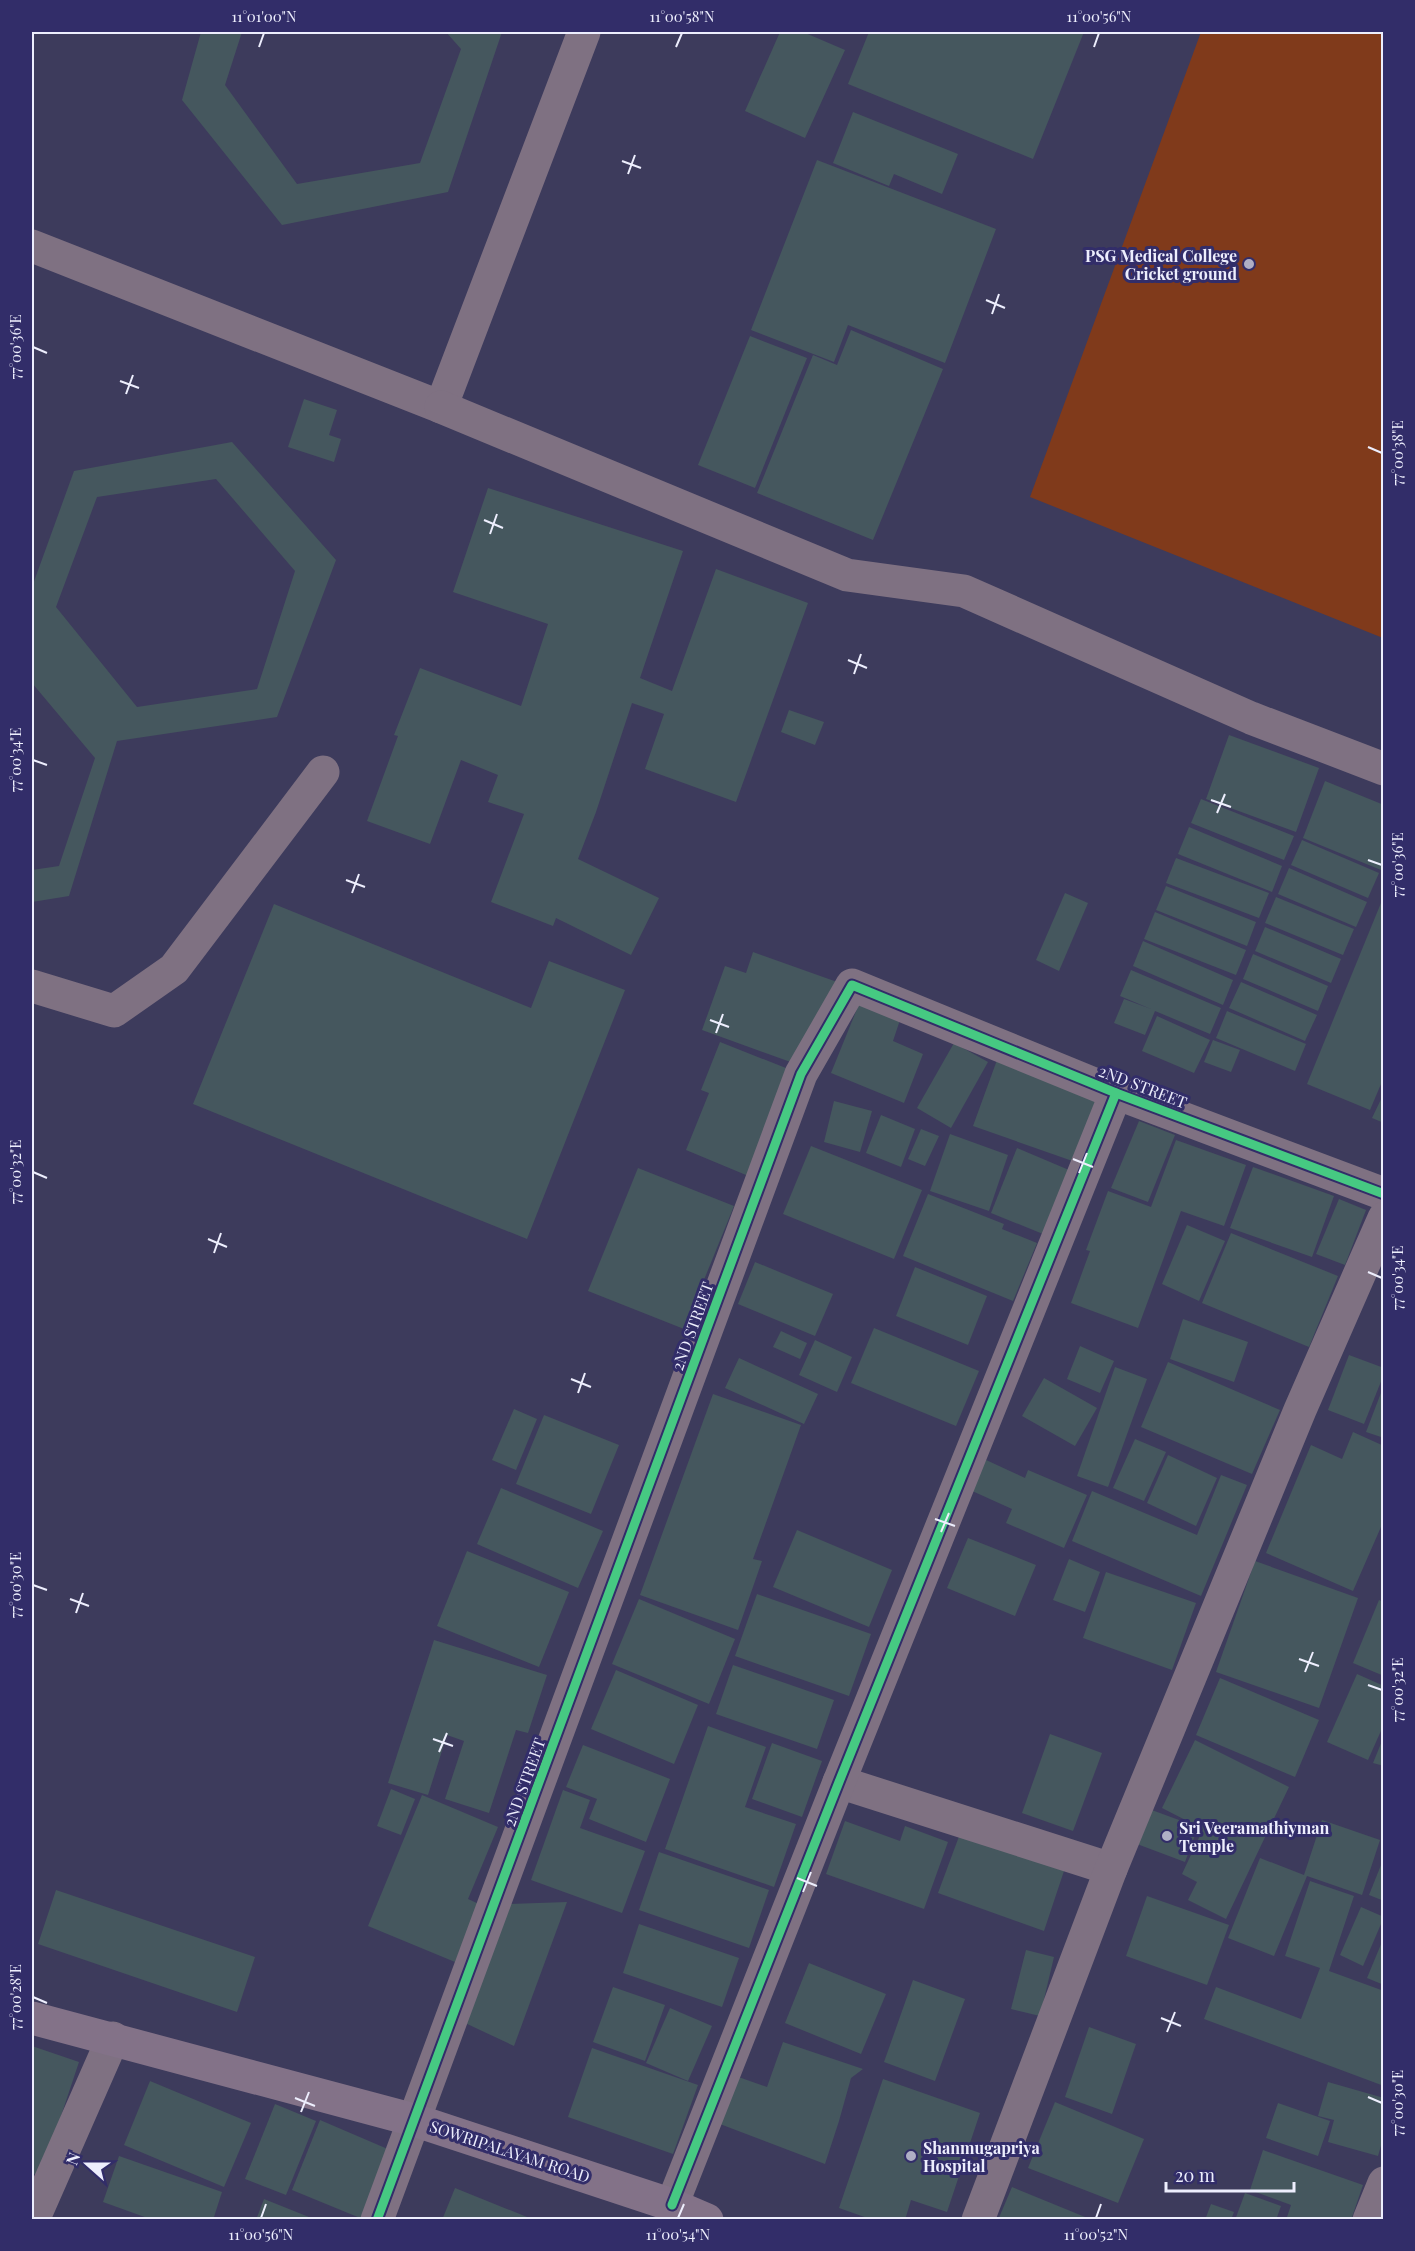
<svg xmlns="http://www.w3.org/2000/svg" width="1415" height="2251" font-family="'Playfair Display',serif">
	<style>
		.green { fill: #803a1b }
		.building { fill: #45575e; fill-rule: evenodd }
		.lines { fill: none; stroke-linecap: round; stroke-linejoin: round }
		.street { stroke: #7f7182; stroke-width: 33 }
		.secondary { stroke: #837288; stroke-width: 33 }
		.cycleway-casing { stroke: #322d69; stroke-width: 13 }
		.cycleway { stroke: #46c982; stroke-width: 9 }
		.ticks { fill: none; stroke: #edeefd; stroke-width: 2 }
		.poi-dot { fill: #afafc5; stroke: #322d69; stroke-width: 2 }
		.labels { text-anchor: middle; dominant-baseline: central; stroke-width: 6; stroke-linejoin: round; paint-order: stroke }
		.poi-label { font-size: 16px; font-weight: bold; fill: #edeefd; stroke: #322d69; text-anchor: start }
		.street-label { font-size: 16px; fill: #edeefd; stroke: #322d69 }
		.neatline { fill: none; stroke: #edeefd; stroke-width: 2 }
		.ticks-label { font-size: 15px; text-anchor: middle; fill: #edeefd }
	</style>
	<rect width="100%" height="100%" fill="#3d3b5c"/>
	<polygon class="green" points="1201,32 1383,32 1383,638 1030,497"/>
	<g class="building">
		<polygon points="201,32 242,32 225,85 297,184 420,163 461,49 446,32 502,32 448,192 282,225 182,100"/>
		<polygon points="780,32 803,32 845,50 805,138 745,111"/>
		<polygon points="869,32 1084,32 1033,159 848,84"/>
		<polygon points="853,112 958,154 942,194 894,174 889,186 833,163"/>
		<polygon points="817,160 996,229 945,363 848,325 834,362 751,330"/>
		<polygon points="851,330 943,369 873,540 757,493 813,355 837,365"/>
		<polygon points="750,336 807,358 755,488 698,465"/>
		<polygon points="304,399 337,410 329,435 341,439 334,462 288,447"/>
		<path d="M232,442L336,560L277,717L117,741L69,896L32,902V870L59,866L95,758L32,683V587L74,471ZM216,479L295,571L257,689L137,707L56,607L97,497Z"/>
		<polygon points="488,488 683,551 640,678 672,691 716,569 808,603 736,802 645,769 664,714 632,703 596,812 578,859 659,898 631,955 556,918 553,926 491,902 524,814 488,802 498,775 461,760 430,844 367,821 398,736 394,735 420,668 521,706 548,624 453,592"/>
		<polygon points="789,710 824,722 815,745 781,732"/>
		<polygon points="1229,735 1319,768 1296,832 1206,799"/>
		<polygon points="1325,781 1384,805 1384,863 1381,870 1303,838"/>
		<polygon points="1201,799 1294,836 1284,860 1191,823"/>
		<polygon points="1189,827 1282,866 1272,892 1178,854"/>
		<polygon points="1302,840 1379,873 1368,898 1291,865"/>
		<polygon points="1176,858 1269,893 1259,918 1166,883"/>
		<polygon points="1289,868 1367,902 1356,927 1278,894"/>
		<polygon points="1166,886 1256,922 1247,946 1156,910"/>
		<polygon points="1065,893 1088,903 1059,971 1036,960"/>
		<polygon points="1276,897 1354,929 1343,955 1265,923"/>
		<polygon points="1383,898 1384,1077 1370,1110 1307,1084"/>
		<polygon points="274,904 531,1008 549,961 625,990 527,1239 193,1104"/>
		<polygon points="1155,912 1246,950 1236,975 1144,939"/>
		<polygon points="1265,927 1341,959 1331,983 1255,951"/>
		<polygon points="1143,941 1233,980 1223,1005 1133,966"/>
		<polygon points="753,952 840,983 810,1069 702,1030 725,966 746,973"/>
		<polygon points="1253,954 1328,986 1318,1011 1243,979"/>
		<polygon points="1131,970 1221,1008 1210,1034 1155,1011 1145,1035 1114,1023 1124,999 1151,1009 1120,996"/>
		<polygon points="1241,982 1317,1015 1305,1041 1229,1008"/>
		<polygon points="859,1004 900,1020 893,1041 923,1054 904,1103 831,1073"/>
		<polygon points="1227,1011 1306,1044 1295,1071 1216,1038"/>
		<polygon points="1157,1016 1210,1040 1194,1073 1142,1051"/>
		<polygon points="1213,1040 1240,1050 1231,1072 1204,1062"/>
		<polygon points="720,1042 801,1074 758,1180 686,1150 709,1093 701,1090"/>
		<polygon points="954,1043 988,1062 951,1128 917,1108"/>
		<polygon points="997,1060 1105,1097 1081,1164 973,1126"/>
		<polygon points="1384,1093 1384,1123 1372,1118"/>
		<polygon points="834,1101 872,1111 860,1152 824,1142"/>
		<polygon points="881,1115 915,1129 901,1167 866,1153"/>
		<polygon points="1139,1121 1175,1135 1148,1202 1111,1188"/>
		<polygon points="921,1129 939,1136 925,1166 908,1159"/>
		<polygon points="950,1134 1008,1155 989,1211 930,1191"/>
		<polygon points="1176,1140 1246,1165 1224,1226 1181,1211 1138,1328 1071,1303 1090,1251 1086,1250 1108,1191 1151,1207"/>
		<polygon points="811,1146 922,1190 894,1259 783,1214"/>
		<polygon points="1017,1148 1069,1170 1043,1234 991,1213"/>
		<polygon points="1253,1167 1334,1196 1312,1257 1230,1228"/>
		<polygon points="638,1168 734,1206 684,1329 588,1291"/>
		<polygon points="928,1194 1004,1224 1002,1229 1037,1243 1013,1301 903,1256"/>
		<polygon points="1339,1199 1366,1210 1345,1265 1316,1254"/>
		<polygon points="1187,1225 1225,1241 1199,1301 1162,1284"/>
		<polygon points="1231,1233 1338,1276 1309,1347 1202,1303"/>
		<polygon points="755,1262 833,1294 815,1336 738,1304"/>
		<polygon points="915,1267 987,1296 968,1345 896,1316"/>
		<polygon points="1183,1319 1248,1342 1234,1382 1170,1359"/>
		<polygon points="874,1328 979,1371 956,1426 851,1383"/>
		<polygon points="781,1331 807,1343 800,1359 773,1347"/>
		<polygon points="815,1340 852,1357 837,1392 799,1375"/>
		<polygon points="1080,1346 1114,1361 1100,1393 1067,1379"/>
		<polygon points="1349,1355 1384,1368 1384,1374 1364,1424 1328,1410"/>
		<polygon points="739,1358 818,1394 804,1424 725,1388"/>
		<polygon points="1168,1362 1280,1410 1252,1474 1141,1427"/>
		<polygon points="1115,1367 1147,1379 1108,1487 1077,1476"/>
		<polygon points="1044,1378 1097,1408 1075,1446 1022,1416"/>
		<polygon points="1384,1385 1384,1438 1366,1432"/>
		<polygon points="713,1394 801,1425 753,1559 762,1561 738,1630 640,1595"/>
		<polygon points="514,1409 537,1419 516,1470 492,1460"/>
		<polygon points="544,1415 619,1445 591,1514 516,1484"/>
		<polygon points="1353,1432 1384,1446 1384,1520 1353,1591 1266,1553 1311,1445 1342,1459"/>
		<polygon points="1135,1439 1166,1452 1144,1501 1113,1488"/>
		<polygon points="1168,1455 1217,1478 1196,1526 1147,1503"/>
		<polygon points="984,1459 1025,1478 1028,1470 1087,1495 1064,1548 1006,1523 1012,1509 970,1490"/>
		<polygon points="1221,1475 1247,1485 1201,1596 1072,1541 1092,1491 1197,1535"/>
		<polygon points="501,1488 603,1531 578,1588 477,1544"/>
		<polygon points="797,1530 892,1570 869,1627 773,1587"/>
		<polygon points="968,1538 1036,1565 1015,1616 947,1588"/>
		<polygon points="467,1551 569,1592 539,1667 437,1626"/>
		<polygon points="1069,1559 1100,1572 1085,1612 1053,1600"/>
		<polygon points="1255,1561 1358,1598 1319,1708 1216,1672"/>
		<polygon points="1106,1572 1196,1603 1172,1670 1083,1638"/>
		<polygon points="757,1594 871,1634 849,1696 735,1656"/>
		<polygon points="639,1599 735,1639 709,1704 612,1664"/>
		<polygon points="1379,1600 1384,1602 1384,1676 1353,1663"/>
		<polygon points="434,1640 547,1675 528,1733 516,1730 489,1813 445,1799 464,1741 447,1735 428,1795 388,1783"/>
		<polygon points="733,1665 834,1700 817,1749 716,1714"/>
		<polygon points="616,1670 698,1705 674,1764 591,1729"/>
		<polygon points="1357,1674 1384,1686 1384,1724 1368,1760 1327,1742"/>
		<polygon points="1220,1678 1319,1720 1295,1777 1196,1735"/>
		<polygon points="708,1726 766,1747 745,1807 796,1824 774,1887 665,1849"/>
		<polygon points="1050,1734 1102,1753 1073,1831 1022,1813"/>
		<polygon points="1384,1736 1384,1766 1373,1763"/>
		<polygon points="1195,1740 1289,1787 1226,1919 1188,1900 1197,1882 1182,1874 1203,1829 1162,1808"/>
		<polygon points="772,1743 822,1761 802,1817 752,1799"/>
		<polygon points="583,1745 670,1779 646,1842 589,1819 597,1799 566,1787"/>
		<polygon points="391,1789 415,1799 401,1835 377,1826"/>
		<polygon points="563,1790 590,1800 580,1828 645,1851 622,1913 531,1880"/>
		<polygon points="422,1795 498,1827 468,1899 479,1904 455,1962 368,1926"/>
		<polygon points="1149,1809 1198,1827 1185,1862 1137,1844"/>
		<polygon points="1322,1820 1380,1840 1362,1895 1307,1876 1274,1956 1228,1938 1260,1858 1304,1875"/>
		<polygon points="845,1821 900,1841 905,1826 948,1842 924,1909 826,1874"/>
		<polygon points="961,1831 1066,1865 1044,1931 938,1893"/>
		<polygon points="659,1852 769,1890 749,1948 639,1910"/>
		<polygon points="1383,1860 1384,1860 1384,1901 1369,1895"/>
		<polygon points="1310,1881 1354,1896 1329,1971 1384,1991 1384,2086 1204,2019 1216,1987 1301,2019 1320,1968 1285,1956"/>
		<polygon points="56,1890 255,1957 237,2012 38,1944"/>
		<polygon points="1147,1896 1229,1925 1207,1985 1126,1956"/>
		<polygon points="567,1902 514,2046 463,2022 509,1904"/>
		<polygon points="1361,1907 1384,1917 1363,1966 1340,1955"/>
		<polygon points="639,1924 739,1958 722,2007 623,1973"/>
		<polygon points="1384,1937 1384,1985 1367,1978"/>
		<polygon points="1026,1950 1054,1957 1040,2016 1011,2009"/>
		<polygon points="809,1963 886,1994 861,2054 785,2023"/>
		<polygon points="913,1980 965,1999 935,2081 884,2062"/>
		<polygon points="613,1987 665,2005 645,2061 593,2042"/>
		<polygon points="670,2008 712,2026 688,2081 646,2063"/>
		<polygon points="1089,2027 1136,2044 1112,2114 1065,2097"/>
		<polygon points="783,2042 863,2069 851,2078 839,2121 825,2164 712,2121 730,2074 767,2087"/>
		<polygon points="32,2046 79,2062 41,2176 32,2173"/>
		<polygon points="592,2048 698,2085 673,2154 568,2117"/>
		<polygon points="883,2079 980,2113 947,2212 911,2200 905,2220 873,2220 839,2208"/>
		<polygon points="150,2081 251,2123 224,2187 124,2145"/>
		<polygon points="1328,2082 1384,2098 1384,2135 1378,2156 1328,2142 1334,2120 1318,2116"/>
		<polygon points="1055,2102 1144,2139 1118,2203 1028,2168"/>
		<polygon points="1278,2103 1330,2121 1318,2156 1266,2138"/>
		<polygon points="275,2104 316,2121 286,2195 245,2179"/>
		<polygon points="320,2120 397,2153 365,2220 292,2190"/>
		<polygon points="1263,2150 1363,2185 1351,2220 1286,2220 1291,2205 1250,2190"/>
		<polygon points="119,2156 222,2192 213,2220 153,2220 103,2202"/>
		<polygon points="1012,2187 1090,2219 1090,2220 998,2220"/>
		<polygon points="455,2188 532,2219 532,2220 442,2220"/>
		<polygon points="1245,2193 1281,2206 1276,2220 1235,2220"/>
		<polygon points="264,2199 314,2219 314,2220 256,2220"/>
		<polygon points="1211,2204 1234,2212 1231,2220 1205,2220"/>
	</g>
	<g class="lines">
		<g class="street">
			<polyline points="32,246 441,407 584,32"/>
			<polyline points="441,407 847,575 964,591 1251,718 1384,769"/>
			<polyline points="32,986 114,1011 174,969 323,772"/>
			<polyline points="839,1782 1111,1869"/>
			<polyline points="672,2205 839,1782 1116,1093"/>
			<polyline points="33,2220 113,2038"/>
			<polyline points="377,2220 801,1074 852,985 1116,1093 1384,1194"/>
			<polyline points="978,2220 1111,1869 1300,1410 1384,1218"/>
			<polyline points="1369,2220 1384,2183"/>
		</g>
		<polyline class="secondary" points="32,2018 414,2120 672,2205 707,2220"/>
		<g class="cycleway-casing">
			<g id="cycleway">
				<polyline points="672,2205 839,1782 1116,1093"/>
				<polyline points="377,2220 801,1074 852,985 1116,1093 1384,1194"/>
			</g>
		</g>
		<use href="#cycleway" class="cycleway"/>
	</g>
	<path class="ticks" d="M259,47L264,33M676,47L682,33M1094,47L1099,33M622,161L641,168M628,174L635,155M986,300L1005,308M992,314L999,294M33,347L47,353M120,381L139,388M126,394L133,375M1368,447L1382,453M484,520L503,528M490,534L497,514M848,660L867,668M854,674L861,654M33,760L47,765M1211,800L1231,807M1217,813L1225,794M1368,860L1382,865M346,880L365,887M352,893L359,874M710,1020L729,1027M716,1033L723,1014M1073,1159L1093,1167M33,1172L47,1178M1079,1173L1087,1153M208,1239L227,1247M214,1253L221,1233M1368,1272L1382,1278M571,1379L591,1387M578,1393L585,1373M935,1519L955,1526M941,1532L949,1513M33,1585L47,1590M70,1599L89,1606M76,1613L83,1593M1299,1659L1319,1666M1305,1672L1313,1652M1368,1685L1382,1690M433,1739L453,1746M439,1752L447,1733M797,1878L817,1886M803,1892L811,1872M33,1997L47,2003M1161,2018L1181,2026M1167,2032L1175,2012M1368,2097L1382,2103M295,2098L315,2106M301,2112L309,2092M261,2218L266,2204M678,2218L684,2204M1096,2218L1101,2204"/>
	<g class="poi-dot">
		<circle cx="1249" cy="264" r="6"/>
		<circle cx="1167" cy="1836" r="6"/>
		<circle cx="911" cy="2156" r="6"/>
	</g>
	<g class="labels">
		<g class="poi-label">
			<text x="1237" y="255" text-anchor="end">PSG Medical College<tspan x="1237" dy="18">Cricket ground</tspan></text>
			<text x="1179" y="1827">Sri Veeramathiyman<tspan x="1179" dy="18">Temple</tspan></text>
			<text x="923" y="2147">Shanmugapriya<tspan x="923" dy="18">Hospital</tspan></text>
		</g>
		<g class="street-label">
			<text transform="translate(1143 1086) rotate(21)">2ND STREET</text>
			<text transform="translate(692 1326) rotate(-70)">2ND STREET</text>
			<text transform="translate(524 1782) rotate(-70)">2ND STREET</text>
			<text transform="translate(510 2151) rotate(18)">SOWRIPALAYAM ROAD</text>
		</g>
	</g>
	<rect width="1415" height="2251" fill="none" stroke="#322d69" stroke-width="66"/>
	<g transform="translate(87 2164) rotate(291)" stroke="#322d69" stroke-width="4.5" paint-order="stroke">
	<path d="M0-4.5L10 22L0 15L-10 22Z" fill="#edeefd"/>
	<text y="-9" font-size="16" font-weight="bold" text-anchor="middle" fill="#edeefd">N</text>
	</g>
	<path d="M1166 2182v9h128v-9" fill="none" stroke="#edeefd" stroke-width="3"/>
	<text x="1175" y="2182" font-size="18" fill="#edeefd" stroke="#322d69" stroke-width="4.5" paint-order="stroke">20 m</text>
	<rect x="33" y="33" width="1349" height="2185" class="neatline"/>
	<g class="ticks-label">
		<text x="264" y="22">11°01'00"N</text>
		<text x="682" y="22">11°00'58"N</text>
		<text x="1099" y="22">11°00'56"N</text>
		<text transform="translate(16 347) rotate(-90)" y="5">77°00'36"E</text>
		<text transform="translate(1398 453) rotate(-90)" y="5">77°00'38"E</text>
		<text transform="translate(16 760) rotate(-90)" y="5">77°00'34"E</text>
		<text transform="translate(1398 865) rotate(-90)" y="5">77°00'36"E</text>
		<text transform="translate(16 1172) rotate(-90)" y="5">77°00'32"E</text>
		<text transform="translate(1398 1278) rotate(-90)" y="5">77°00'34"E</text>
		<text transform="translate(16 1585) rotate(-90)" y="5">77°00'30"E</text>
		<text transform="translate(1398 1690) rotate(-90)" y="5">77°00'32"E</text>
		<text transform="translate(16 1997) rotate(-90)" y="5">77°00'28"E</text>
		<text transform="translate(1398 2103) rotate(-90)" y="5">77°00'30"E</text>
		<text x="261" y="2240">11°00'56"N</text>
		<text x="678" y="2240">11°00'54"N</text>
		<text x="1096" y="2240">11°00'52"N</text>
	</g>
</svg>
